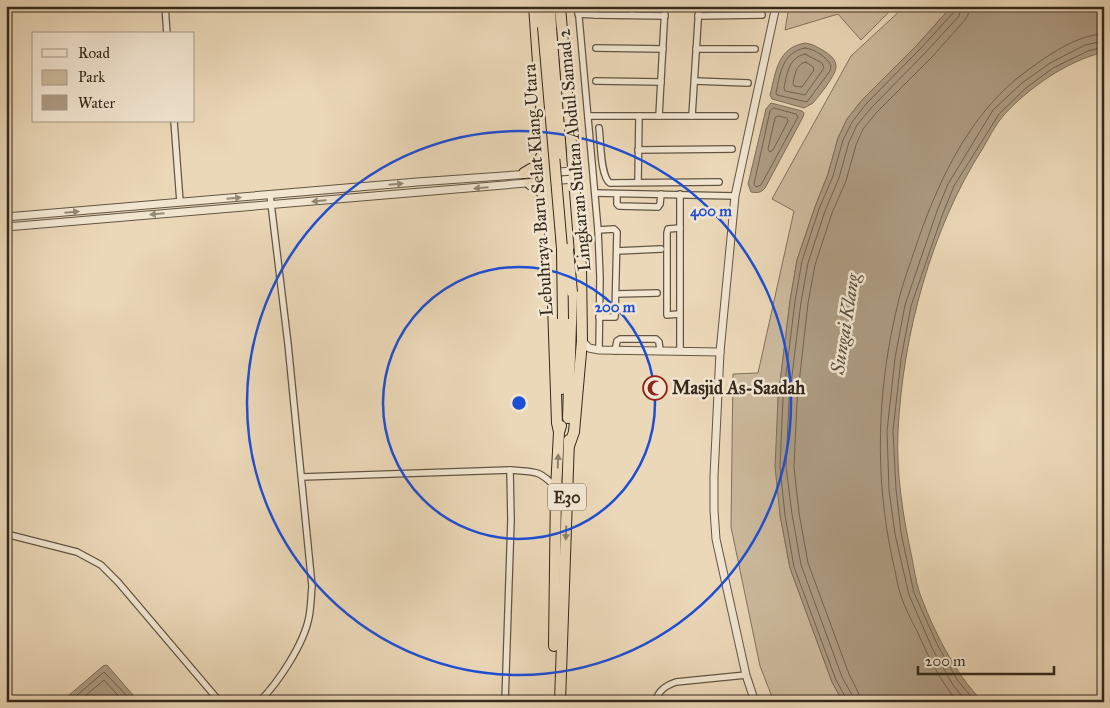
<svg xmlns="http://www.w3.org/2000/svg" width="1110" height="708" font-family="'IM FELL Great Primer',serif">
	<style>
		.green { fill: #ccba9d; stroke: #80725c }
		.water { fill: #ad9c83; stroke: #7d6e5a }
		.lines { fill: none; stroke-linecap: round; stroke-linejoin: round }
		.shore { stroke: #716250; stroke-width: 1 }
		.minor-casing { stroke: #625543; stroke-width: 8 }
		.tertiary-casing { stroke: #625543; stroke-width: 9 }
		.motorway-casing { stroke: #35291c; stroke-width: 12 }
		.minor { stroke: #f2e6d1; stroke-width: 5.5 }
		.tertiary { stroke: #f2e6d1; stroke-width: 7 }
		.motorway { stroke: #ebd8b8; stroke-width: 10 }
		.motorway-bridge-casing { stroke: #35291c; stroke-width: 12; stroke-linecap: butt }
		.motorway-bridge { stroke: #ebd8b8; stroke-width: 10 }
		.oneway { fill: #948876 }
		.oneway2 { fill: #90806a }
		.ring { fill: none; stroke: #1d4ed8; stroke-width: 2.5 }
		.labels { text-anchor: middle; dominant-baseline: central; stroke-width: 5; stroke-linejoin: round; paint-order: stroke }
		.shield { fill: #f2e6d1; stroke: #6e6252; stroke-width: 1 }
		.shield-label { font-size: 16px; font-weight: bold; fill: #35291c }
		.street-label { font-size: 18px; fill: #35291c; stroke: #f2e6d1 }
		.poi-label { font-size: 18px; font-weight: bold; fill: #35291c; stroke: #f2e6d1; text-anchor: start }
		.water-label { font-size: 19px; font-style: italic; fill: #594c3b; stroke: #f2e6d1 }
		.centre { fill: #1d4ed8; stroke: #f2e6d1; stroke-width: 2.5 }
		.ring-label { font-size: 15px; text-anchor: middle; font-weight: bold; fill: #1d4ed8; stroke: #f2e6d1; stroke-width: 5; stroke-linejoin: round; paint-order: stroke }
	</style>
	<rect width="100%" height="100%" fill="#ebd8b8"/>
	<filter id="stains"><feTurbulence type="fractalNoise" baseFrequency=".004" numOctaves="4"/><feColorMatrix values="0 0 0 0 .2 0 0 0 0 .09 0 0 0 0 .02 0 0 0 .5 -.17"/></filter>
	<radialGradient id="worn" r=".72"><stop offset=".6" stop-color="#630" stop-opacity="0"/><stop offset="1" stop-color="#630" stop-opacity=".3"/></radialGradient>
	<g class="green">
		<polygon points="789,6 895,6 861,40 838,14 785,30"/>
		<polygon points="905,6 952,6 918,44 862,100 847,119 838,138 828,174 815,207 797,260 790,301 778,399 780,515 790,568 832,682 843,702 774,702 760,666 731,527 733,374 758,373 794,211 772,199 851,56"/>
	</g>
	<g class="water">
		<path d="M952,6H1104V52C1067,61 1028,88 1003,116C995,125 989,138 983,148C931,229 903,334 898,431C896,473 903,517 912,558C914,569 916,581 919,591C932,628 955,674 983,702H843L832,682L790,568L780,515L775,467L778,399L790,301L797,260L815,207L828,174L838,138L847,119L862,100L918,44Z"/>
		<path d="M805,43C813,44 817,47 824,51C829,54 836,59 836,66C837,74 819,96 813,103L804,108L772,99L770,95C776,72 777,48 805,43Z"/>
		<path d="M771,103L802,111L804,113L803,117L765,188C761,193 757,193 751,192L748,184L766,109Z"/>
		<polygon points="107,665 139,702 61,702 103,666"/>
	</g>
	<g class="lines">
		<g class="shore">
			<path d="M805,48C815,49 827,57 831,66L830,71L807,102L777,95L776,93C780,74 782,52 805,48Z"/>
			<path d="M805,54L822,63L824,68L805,95L785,91L784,88C787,74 788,58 805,54Z"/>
			<path d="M806,62L813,67L814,70L802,87L794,86L793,83C795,74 796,64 806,62Z"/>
			<polygon points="774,108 796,114 798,117 761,185 756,187 754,184 770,111"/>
			<polygon points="778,116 787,118 788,121 773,150 770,152 768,149 775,118"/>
			<polyline points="69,702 104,672 133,702"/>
			<polyline points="78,702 104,680 124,702"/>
			<polyline points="847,702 846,698 836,680 794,567 785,515 780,467 783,399 795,301 802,261 819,209 833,176 843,140 852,122 866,104 922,47 954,12 955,6"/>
			<polyline points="853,702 852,695 842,677 801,565 792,514 786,467 789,400 801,302 808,263 825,211 839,178 849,142 857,125 871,108 926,52 959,16 962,6"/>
			<polyline points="860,702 859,694 849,674 808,563 799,513 794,467 797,401 808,303 815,265 832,213 846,181 856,145 863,129 876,113 932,57 964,21 968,15 969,6"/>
			<path d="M958,702C940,681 928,656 917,631C911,620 905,608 901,596C897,585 896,573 893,562C874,476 877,389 898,303C903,281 912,259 919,237C941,175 973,109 1028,70C1049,55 1076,35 1104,34"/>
			<polyline points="967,702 953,685 933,650 909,595 895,534 889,490 887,431 895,358 905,305 937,211 948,184 993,110 1022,83 1050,63 1085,45 1104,41"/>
			<polyline points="976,702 958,681 938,646 914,593 901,533 896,489 893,431 901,359 911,306 943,213 954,186 999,114 1026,88 1053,68 1088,51 1104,47"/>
		</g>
		<g class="minor-casing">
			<g id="minor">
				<polyline points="165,6 167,34"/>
				<polyline points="578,6 598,230 600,277 599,350"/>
				<polyline points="578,14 596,15 665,16"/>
				<polyline points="596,15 597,6"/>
				<polyline points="632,15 633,6"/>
				<polyline points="698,16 762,15"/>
				<polyline points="596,48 663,49"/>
				<polyline points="696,49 755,49"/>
				<polyline points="596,81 661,82"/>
				<polyline points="695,81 748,83"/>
				<polyline points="588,116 735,116"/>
				<polyline points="659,116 665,6"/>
				<polyline points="692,116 699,6"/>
				<polyline points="174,121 180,202"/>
				<path d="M599,128C601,141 600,176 610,183L719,182"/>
				<polyline points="638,150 732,149"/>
				<polyline points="638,182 639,116"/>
				<polyline points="595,193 735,196"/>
				<polyline points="617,194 617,204 619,206 658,207 660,204 661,194"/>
				<polyline points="680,194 680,351"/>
				<polyline points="598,230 614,229 617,232 615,317 599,317"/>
				<polyline points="617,251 661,249"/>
				<polyline points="616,294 657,293"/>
				<polyline points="679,314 667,315 667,233 668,229 680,228"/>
				<polyline points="615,351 617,341 620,339 656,339 659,342 660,351"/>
				<path d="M302,477L510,470C534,472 539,469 556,488"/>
				<polyline points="6,534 77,552 101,565 118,582 220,702"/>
				<path d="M259,702C278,683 304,644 309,617C311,607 311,596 312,586L288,344L270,195"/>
				<polyline points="505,702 511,520 510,470"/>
				<path d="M655,702C659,690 665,686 676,682L746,675"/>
			</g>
		</g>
		<g class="tertiary-casing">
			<g id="tertiary">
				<polyline points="6,217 417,182 573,171"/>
				<polyline points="6,227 574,179"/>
				<polyline points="582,341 589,348 599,350 720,352"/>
				<polyline points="755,702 746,675 716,539 714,510 714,476 720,352 735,196 776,6"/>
			</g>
		</g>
		<g class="motorway-casing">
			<g id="motorway">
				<polyline points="534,6 551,245 557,423 559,432"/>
				<polyline points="542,6 543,27"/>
				<polyline points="550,6 551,28"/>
				<polyline points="560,6 581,266 582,341 574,432 569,446"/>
				<polyline points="524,173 536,166 543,153"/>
				<polyline points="530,184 541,191 546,202"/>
				<polyline points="562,389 563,319"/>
				<polyline points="568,418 572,292"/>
				<polyline points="554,646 556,489 559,432 561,426"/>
				<polyline points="560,702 569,440"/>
			</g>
		</g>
		<use href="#minor" class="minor"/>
		<use href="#tertiary" class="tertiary"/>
		<use href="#motorway" class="motorway"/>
		<g class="motorway-bridge-casing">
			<g id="motorway-bridge">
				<polyline points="543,27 562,248 563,319"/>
				<polyline points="551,28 561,154"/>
				<polyline points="568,249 572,292"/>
			</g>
		</g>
		<use href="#motorway-bridge" class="motorway-bridge"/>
	</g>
	<defs><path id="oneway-solid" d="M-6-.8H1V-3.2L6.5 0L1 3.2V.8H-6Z" transform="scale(1.25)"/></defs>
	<g class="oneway">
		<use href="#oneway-solid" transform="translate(396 184) rotate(-5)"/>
		<use href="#oneway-solid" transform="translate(481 188) rotate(175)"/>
		<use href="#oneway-solid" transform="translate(234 198) rotate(-5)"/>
		<use href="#oneway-solid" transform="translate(319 201) rotate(175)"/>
		<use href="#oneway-solid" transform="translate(72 212) rotate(-5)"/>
		<use href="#oneway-solid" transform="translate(157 214) rotate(175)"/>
	</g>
	<g class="oneway2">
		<use href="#oneway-solid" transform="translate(558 461) rotate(-88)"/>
		<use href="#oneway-solid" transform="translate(566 533) rotate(92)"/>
	</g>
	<g class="ring">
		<circle cx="519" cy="403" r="136"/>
		<circle cx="519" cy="403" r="272"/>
	</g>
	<defs>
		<g id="mosque-ring" transform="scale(1.25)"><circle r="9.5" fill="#f2e6d1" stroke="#8f2418" stroke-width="1.5"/><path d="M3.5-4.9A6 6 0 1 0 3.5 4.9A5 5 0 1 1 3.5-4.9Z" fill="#8f2418"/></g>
	</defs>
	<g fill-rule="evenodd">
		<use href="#mosque-ring" x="655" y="388"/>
	</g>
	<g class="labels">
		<rect class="shield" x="548" y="483.5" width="38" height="27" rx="4"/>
		<g class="shield-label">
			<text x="567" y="497">E30</text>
		</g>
		<g class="street-label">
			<text transform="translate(574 150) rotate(-95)">Lingkaran Sultan Abdul Samad 2</text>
			<text transform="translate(538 190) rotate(-94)">Lebuhraya Baru Selat Klang Utara</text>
		</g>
		<g class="poi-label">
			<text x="672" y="388">Masjid As-Saadah</text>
		</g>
		<g class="water-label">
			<text transform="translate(845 324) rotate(-81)">Sungai Klang</text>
		</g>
	</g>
	<circle cx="519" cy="403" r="8" class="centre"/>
	<g class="ring-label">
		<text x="711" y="216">400 m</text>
		<text x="615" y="312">200 m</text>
	</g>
	<rect width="1110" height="708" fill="none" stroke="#ebd8b8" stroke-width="25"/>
	<rect x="8" y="8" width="1095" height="693" fill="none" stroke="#35291c" stroke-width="2.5"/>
	<rect x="12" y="12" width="1085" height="683" fill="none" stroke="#35291c"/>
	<rect x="32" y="32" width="162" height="90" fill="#f2e6d1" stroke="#a69a89"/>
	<rect x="42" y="49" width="25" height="8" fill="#f2e6d1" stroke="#a69a89"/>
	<text x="78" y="58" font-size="15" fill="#35291c">Road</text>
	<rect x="42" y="70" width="25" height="15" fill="#ccba9d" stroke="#a69a89"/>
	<text x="78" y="82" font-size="15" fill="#35291c">Park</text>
	<rect x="42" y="95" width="25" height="15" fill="#ad9c83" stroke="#a69a89"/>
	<text x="78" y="108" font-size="15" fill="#35291c">Water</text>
	<path d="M918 666v8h136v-8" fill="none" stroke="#35291c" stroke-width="2.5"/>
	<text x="925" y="666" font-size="15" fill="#35291c" stroke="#f2e6d1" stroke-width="4" paint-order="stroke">200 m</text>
	<rect width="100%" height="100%" filter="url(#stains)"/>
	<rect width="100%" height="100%" fill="url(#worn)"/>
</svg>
